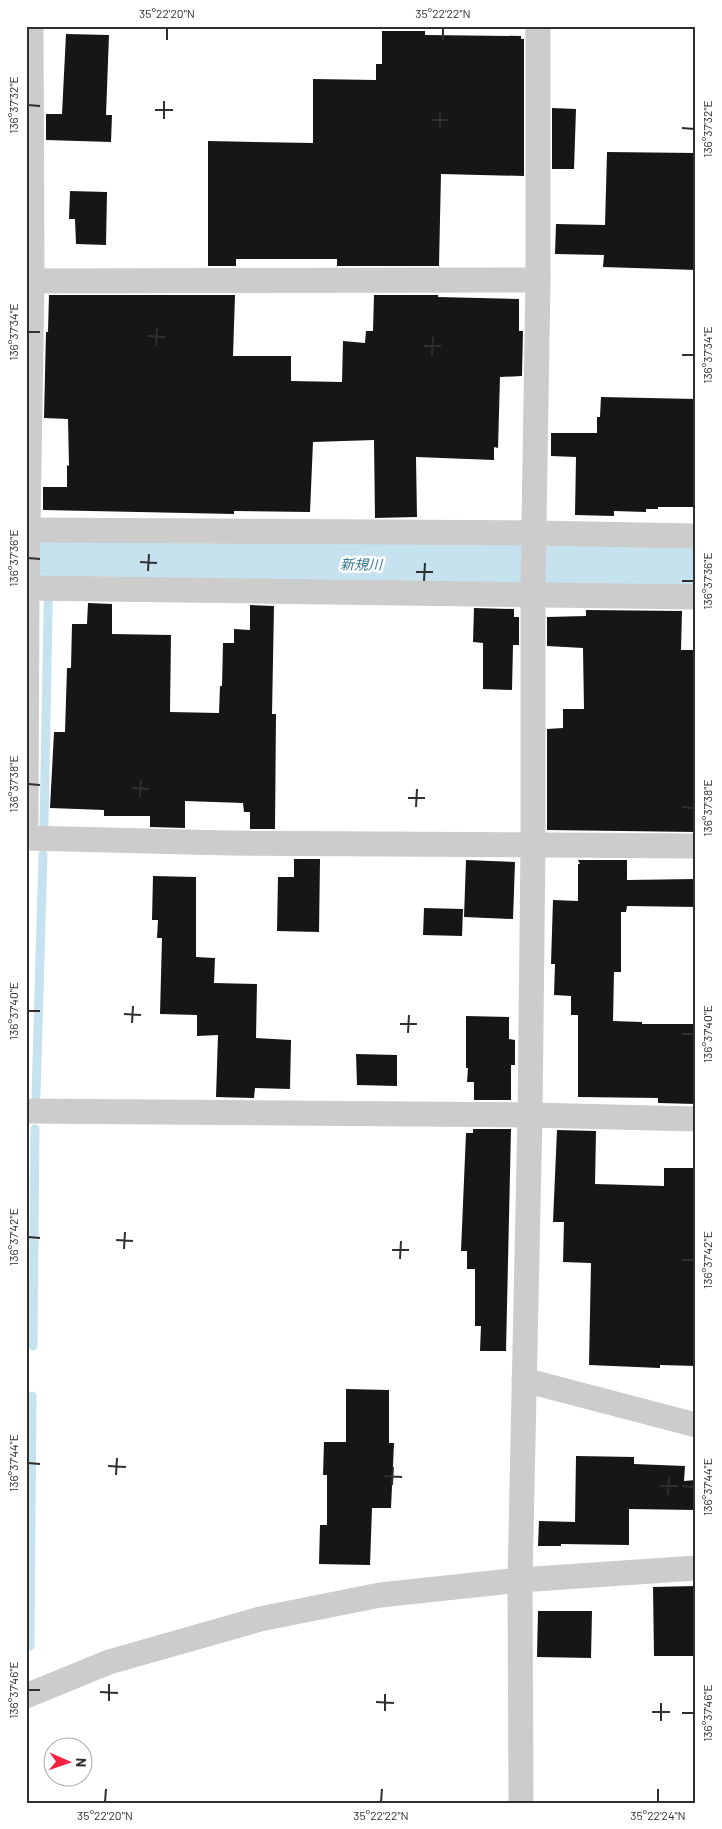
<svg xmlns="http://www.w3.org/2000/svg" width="722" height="1829" font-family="Barlow,'Noto Sans JP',sans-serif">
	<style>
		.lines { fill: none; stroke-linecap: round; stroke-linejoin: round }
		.stream { stroke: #c6e2ef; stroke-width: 9 }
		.river { stroke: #c6e2ef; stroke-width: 54 }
		.building { fill: #161616 }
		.minor { stroke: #ccc; stroke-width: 25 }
		.ticks { fill: none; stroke: #2f2f2f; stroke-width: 2 }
		.labels { text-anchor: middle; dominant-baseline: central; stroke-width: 5; stroke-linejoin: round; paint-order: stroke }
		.water-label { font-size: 14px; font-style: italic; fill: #357a99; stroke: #fff }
		.neatline { fill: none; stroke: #2f2f2f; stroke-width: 2 }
		.ticks-label { font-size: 12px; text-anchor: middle; fill: #2f2f2f }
	</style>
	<rect width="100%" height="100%" fill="#fff"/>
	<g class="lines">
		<g class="stream">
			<polyline points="44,826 49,560"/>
			<polyline points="36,1096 43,854"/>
			<polyline points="33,1346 35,1129"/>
			<polyline points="30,1646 32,1396"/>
		</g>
		<polyline class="river" points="26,560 696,568"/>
	</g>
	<g class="building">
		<polygon points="382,31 425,31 425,35 521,36 521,39 524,39 524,176 441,174 439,266 337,266 337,259 236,259 236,266 208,266 208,141 313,143 313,79 376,80 376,64 382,64"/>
		<polygon points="66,34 109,35 106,115 112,115 111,142 46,140 46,114 62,114"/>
		<polygon points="552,108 576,109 574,169 552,169"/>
		<polygon points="607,152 696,153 696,270 603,267 604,255 555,254 556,224 605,225"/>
		<polygon points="70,191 107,192 106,245 76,244 75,219 69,219"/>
		<polygon points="49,295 235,295 233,356 291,356 291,381 342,382 343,341 365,343 366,331 373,331 374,295 438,295 438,297 519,299 519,331 523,331 522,376 500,377 498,448 494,447 494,460 416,457 417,517 375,518 374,440 313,442 310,512 234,511 234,514 43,510 43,487 67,487 67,465 69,466 68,419 44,418 46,332 48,332"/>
		<polygon points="601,397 696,399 696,507 658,507 658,509 646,509 646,512 614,511 614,516 575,515 576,457 551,456 551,433 597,433 597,417 600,417"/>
		<polygon points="88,603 112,604 112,634 171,635 170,712 219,713 220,686 222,686 223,643 234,643 234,629 250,630 250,605 274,606 272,714 276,714 275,829 250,829 250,812 244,812 243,803 185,801 185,828 150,827 150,816 104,816 104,810 50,808 54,732 65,732 67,668 71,668 72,624 87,624"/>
		<polygon points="474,608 514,609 514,617 519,617 519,645 513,645 512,690 483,689 483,643 473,642"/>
		<polygon points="586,610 682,611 681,650 696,650 696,832 547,830 547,729 563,728 563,709 584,709 583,648 547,646 547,617 586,616"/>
		<polygon points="294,859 320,859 319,932 277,931 278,877 294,877"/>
		<polygon points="466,860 515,862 513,919 464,917"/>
		<polygon points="578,860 627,860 627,880 696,879 696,907 627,906 626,912 621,912 621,972 614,972 613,1021 642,1022 642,1024 696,1024 696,1104 658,1103 658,1098 578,1097 578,1015 571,1015 571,996 554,995 555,964 551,964 553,900 578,901 578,864 580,864"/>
		<polygon points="153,876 196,877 196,957 215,958 214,983 257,984 256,1038 291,1040 290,1089 255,1088 254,1098 216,1097 218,1035 197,1036 197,1015 160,1014 162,938 157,938 158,920 152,920"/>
		<polygon points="424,908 463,909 462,936 423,935"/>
		<polygon points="466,1016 509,1017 509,1039 515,1040 515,1065 511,1065 511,1100 474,1100 474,1082 467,1082 468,1068 466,1068"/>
		<polygon points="356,1054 397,1055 397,1086 357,1085"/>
		<polygon points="473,1129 511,1129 506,1351 480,1351 481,1326 475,1326 475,1269 467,1269 467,1251 461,1251 466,1133 473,1133"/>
		<polygon points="557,1130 596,1131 595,1184 664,1186 664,1168 696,1168 696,1366 660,1365 660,1368 589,1365 591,1263 563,1262 564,1222 553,1222"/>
		<polygon points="346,1389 389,1390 389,1443 394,1443 391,1508 372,1508 370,1565 319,1564 320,1525 327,1525 327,1475 323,1475 324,1442 346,1442"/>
		<polygon points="576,1456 634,1457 634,1464 685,1466 684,1481 696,1480 696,1510 629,1509 629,1545 561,1544 561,1546 538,1546 539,1521 575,1522"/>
		<polygon points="696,1586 696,1656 654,1656 653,1587"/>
		<polygon points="538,1611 592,1611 591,1658 537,1657"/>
	</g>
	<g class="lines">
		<g class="minor">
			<polyline points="26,281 538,280"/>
			<polyline points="26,530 534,533 696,536"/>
			<polyline points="26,588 696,597"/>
			<polyline points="26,822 27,588 32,281 31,26"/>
			<polyline points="26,838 228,843 696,846"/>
			<polyline points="26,1111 530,1115 696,1119"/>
			<polyline points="524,1380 696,1425"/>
			<polyline points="26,1696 109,1662 260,1619 380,1595 520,1580 696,1568"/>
			<polyline points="521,1803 520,1580 530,1115 533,845 533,584 538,280 538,26"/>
		</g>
	</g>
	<path class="ticks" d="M167,40V28M443,40V28M28,105L40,106M155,110H173M164,119V101M431,120H449M682,128L694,129M440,129V111M28,332H40M148,336L165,337M156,345L157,328M424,346H441M432,355L433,337M682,355H694M28,558L40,559M140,562L157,563M148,571L149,554M416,572H433M424,581L425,563M682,581H694M28,784L40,785M132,788L149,789M140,797L141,780M408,798H425M416,807L417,789M682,807L694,808M28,1011H40M124,1014L141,1015M132,1023L133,1006M400,1024H417M408,1033L409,1015M682,1034H694M28,1237L40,1238M116,1240L133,1241M124,1249L125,1232M392,1250H409M400,1259L401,1241M682,1260H694M28,1463L40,1464M108,1466L126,1467M116,1475L117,1458M384,1476L402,1477M392,1485L393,1467M660,1486H678M682,1486L694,1487M668,1495L669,1477M28,1690H40M100,1692L118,1693M109,1701V1684M376,1702L394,1703M385,1711V1694M652,1712H670M682,1713H694M661,1721V1703M105,1802L106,1789M381,1802L382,1789M658,1802V1789"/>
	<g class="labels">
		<g class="water-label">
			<text transform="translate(361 564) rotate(1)">新規川</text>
		</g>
	</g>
	<rect width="722" height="1829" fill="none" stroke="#ffffff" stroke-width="55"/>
	<g transform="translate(68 1762) rotate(92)"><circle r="24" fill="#ffffff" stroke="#acacac"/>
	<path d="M0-4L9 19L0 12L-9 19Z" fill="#f52243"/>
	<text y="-8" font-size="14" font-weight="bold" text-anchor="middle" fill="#2f2f2f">N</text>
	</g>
	<rect x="28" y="28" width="666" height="1774" class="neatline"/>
	<g class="ticks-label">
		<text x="167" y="18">35°22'20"N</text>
		<text x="443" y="18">35°22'22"N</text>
		<text transform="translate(14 105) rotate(-90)" y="4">136°37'32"E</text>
		<text transform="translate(708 129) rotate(-90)" y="4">136°37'32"E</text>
		<text transform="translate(14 332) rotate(-90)" y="4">136°37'34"E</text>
		<text transform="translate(708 355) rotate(-90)" y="4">136°37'34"E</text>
		<text transform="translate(14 558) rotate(-90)" y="4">136°37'36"E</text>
		<text transform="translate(708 581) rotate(-90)" y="4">136°37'36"E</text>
		<text transform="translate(14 784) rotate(-90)" y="4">136°37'38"E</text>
		<text transform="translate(708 808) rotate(-90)" y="4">136°37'38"E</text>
		<text transform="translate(14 1011) rotate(-90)" y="4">136°37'40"E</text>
		<text transform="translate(708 1034) rotate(-90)" y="4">136°37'40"E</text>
		<text transform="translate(14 1237) rotate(-90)" y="4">136°37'42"E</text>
		<text transform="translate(708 1260) rotate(-90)" y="4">136°37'42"E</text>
		<text transform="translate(14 1463) rotate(-90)" y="4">136°37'44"E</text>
		<text transform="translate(708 1487) rotate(-90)" y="4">136°37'44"E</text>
		<text transform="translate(14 1690) rotate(-90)" y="4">136°37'46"E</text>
		<text transform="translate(708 1713) rotate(-90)" y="4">136°37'46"E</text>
		<text x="105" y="1820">35°22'20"N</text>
		<text x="381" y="1820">35°22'22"N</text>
		<text x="658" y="1820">35°22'24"N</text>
	</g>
</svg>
